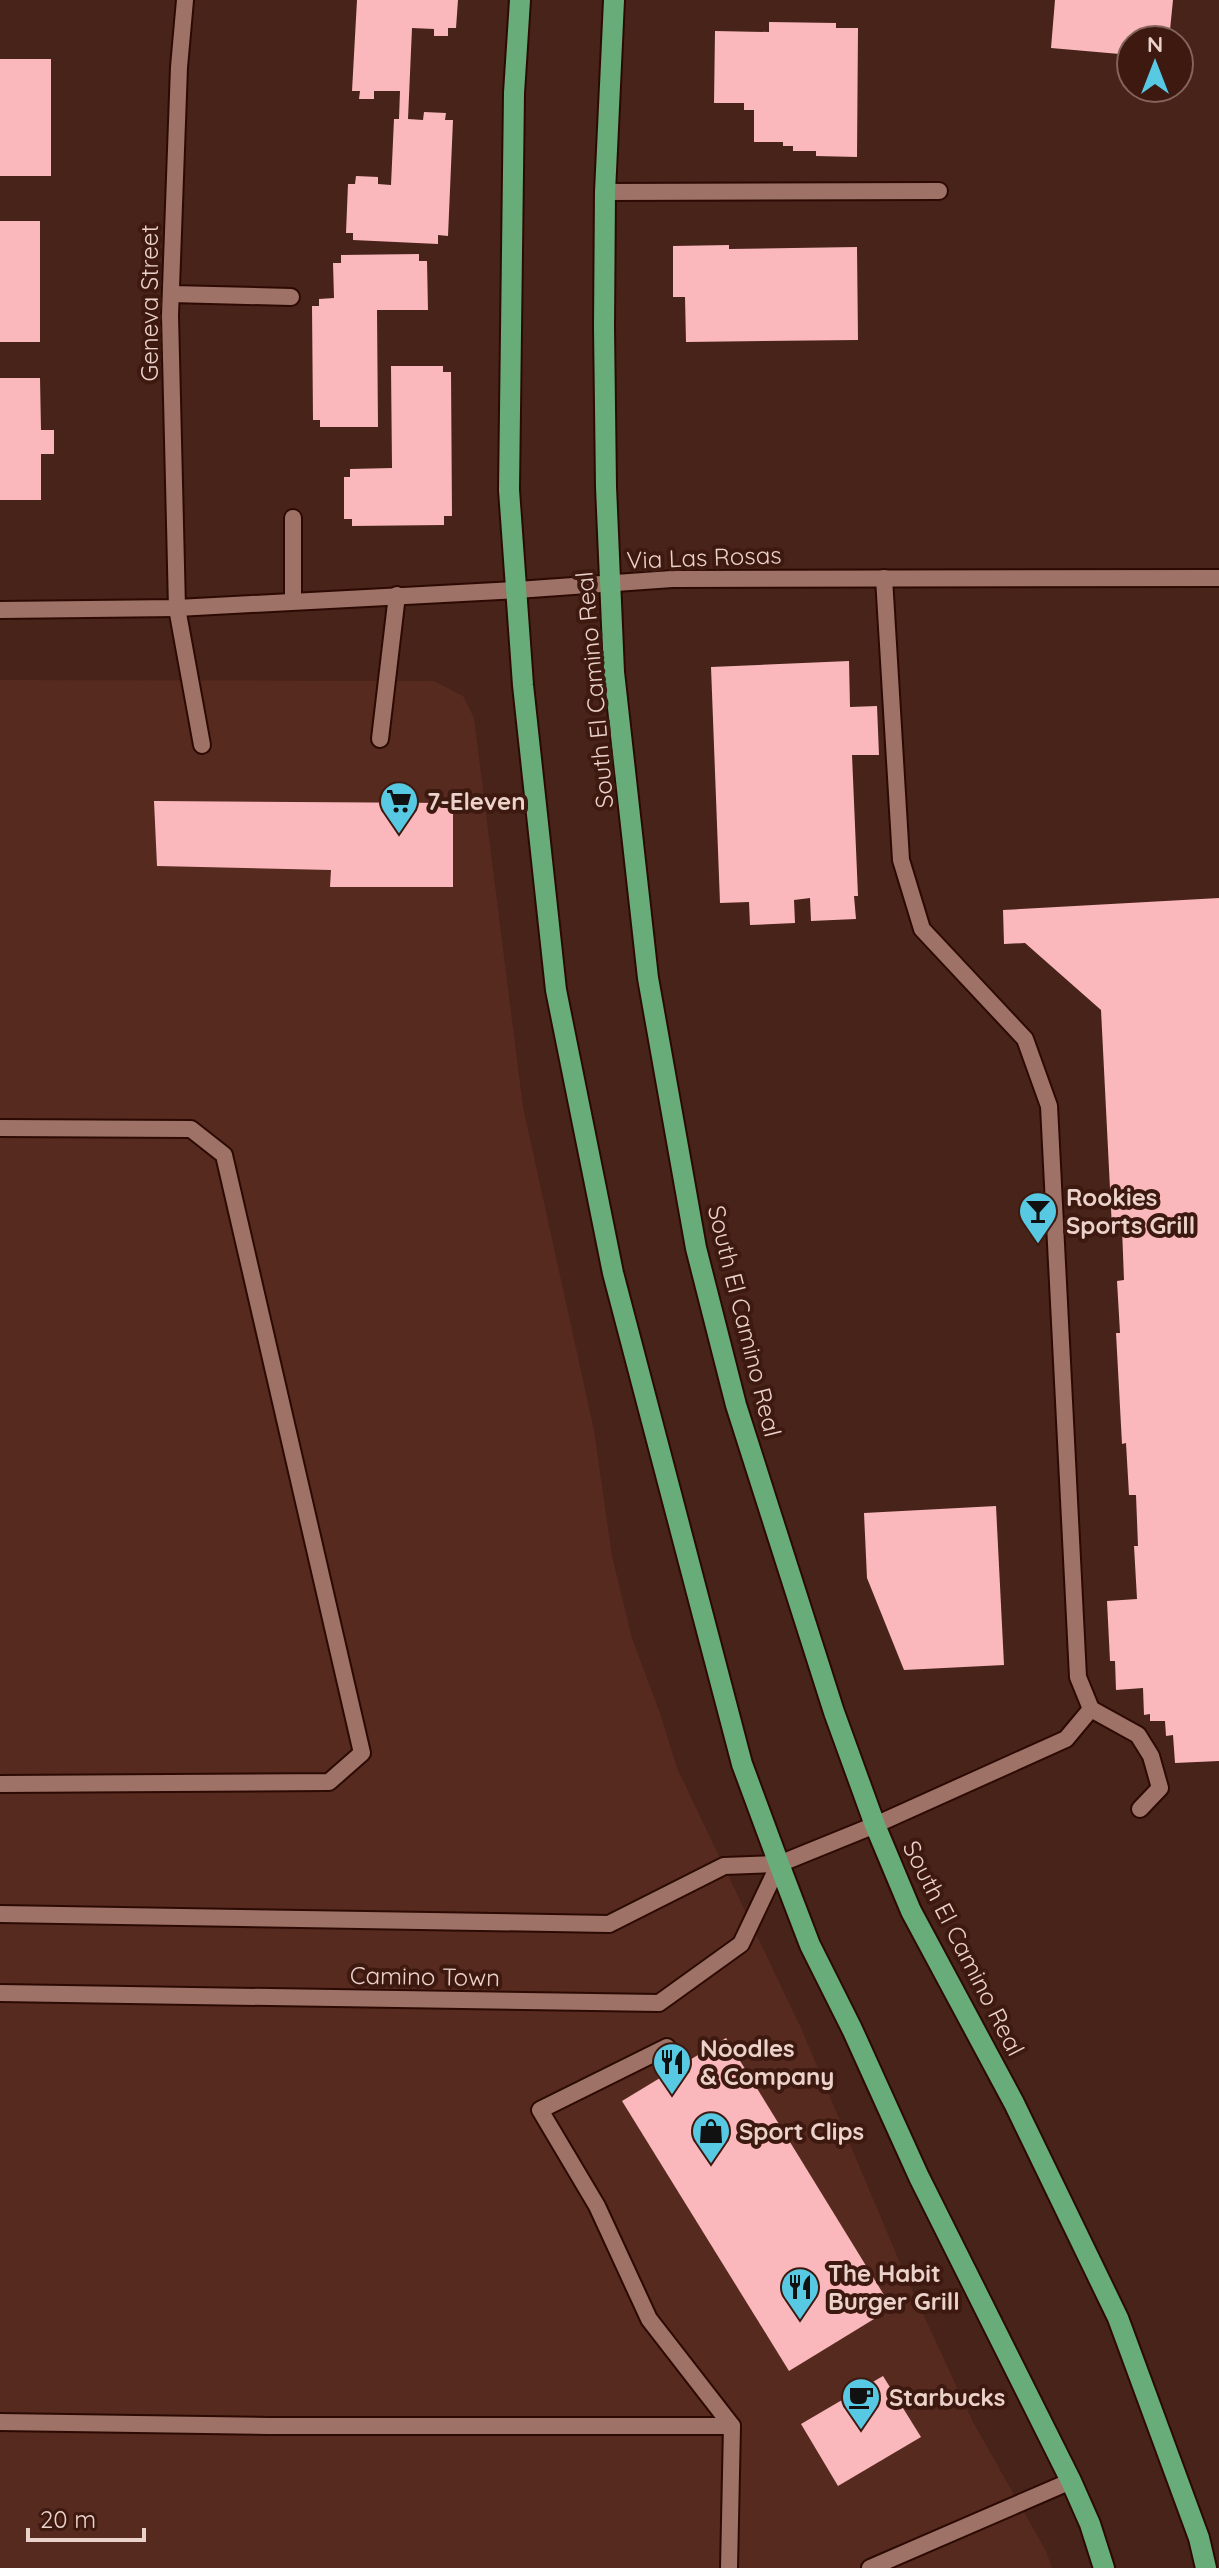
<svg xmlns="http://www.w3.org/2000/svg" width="1219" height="2568" font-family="Quicksand,sans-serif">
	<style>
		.built { fill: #562a1e }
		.building { fill: #fab8bc }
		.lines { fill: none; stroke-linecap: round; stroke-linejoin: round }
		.service-casing { stroke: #2c0a03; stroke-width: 20 }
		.minor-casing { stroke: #2c0a03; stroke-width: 20 }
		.primary-casing { stroke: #2c0a03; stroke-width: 24 }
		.service { stroke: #9e7266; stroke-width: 16 }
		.minor { stroke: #9e7266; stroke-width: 16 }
		.primary { stroke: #67ac79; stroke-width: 20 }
		.labels { text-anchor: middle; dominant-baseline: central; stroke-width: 8; stroke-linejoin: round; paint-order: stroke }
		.street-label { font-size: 24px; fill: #ebd2cb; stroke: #3d1910 }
		.poi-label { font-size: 24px; font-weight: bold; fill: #ebd2cb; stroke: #3d1910; text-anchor: start }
	</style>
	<rect width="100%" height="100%" fill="#482319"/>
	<polygon class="built" points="0,680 434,681 463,696 474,718 523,1107 594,1430 612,1556 632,1638 661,1716 677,1768 801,2028 906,2277 973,2422 1046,2551 1052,2568 0,2568"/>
	<g class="building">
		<polygon points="357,0 458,0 456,28 448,28 448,36 434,36 434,29 412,28 408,119 423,120 424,112 446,113 445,120 453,120 448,236 438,235 438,244 353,240 353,233 346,233 348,184 355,184 356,176 378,177 378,184 391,185 394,119 399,119 400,91 374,91 374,99 359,99 360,91 352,91"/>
		<polygon points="1055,0 1173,0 1169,40 1131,40 1131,55 1051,48"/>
		<polygon points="769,22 836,23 836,28 858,28 857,157 816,156 816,151 793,151 793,146 783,146 783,142 754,142 754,110 744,110 744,103 714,103 715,31 769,32"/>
		<rect x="0" y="59" width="51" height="117"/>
		<rect x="0" y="221" width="40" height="121"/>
		<polygon points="729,245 729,249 857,247 858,340 686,342 685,297 673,297 673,246"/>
		<polygon points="419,254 419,261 427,261 428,310 377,310 378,427 320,427 320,420 313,420 312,306 319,306 319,299 334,298 333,263 341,263 341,255"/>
		<polygon points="391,366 443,366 443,372 451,372 452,516 444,516 444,525 352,526 352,519 344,519 344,477 350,477 350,469 392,468"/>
		<polygon points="0,378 40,378 41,430 54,430 54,454 41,454 41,500 0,500"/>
		<polygon points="849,661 850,707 877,706 879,755 852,755 858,896 854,896 856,919 811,921 810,898 794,900 795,923 750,925 749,902 720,903 711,667"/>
		<polygon points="154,801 453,803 453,887 330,887 331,870 157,866"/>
		<polygon points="1219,898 1219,1761 1175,1763 1173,1735 1166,1736 1165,1721 1150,1721 1150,1714 1144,1715 1143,1688 1116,1690 1115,1661 1110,1661 1107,1601 1137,1599 1134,1546 1138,1546 1136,1495 1129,1495 1126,1443 1122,1444 1116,1333 1120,1333 1117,1281 1124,1280 1122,1228 1112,1228 1101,1010 1025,943 1004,944 1003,910"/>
		<polygon points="996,1506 1004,1665 904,1670 867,1578 864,1513"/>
		<polygon points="726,2038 892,2308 789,2371 622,2101"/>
		<polygon points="883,2376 921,2437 838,2486 801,2424"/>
	</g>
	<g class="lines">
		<g class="service-casing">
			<g id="service">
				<polyline points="605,192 939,191"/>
				<polyline points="171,294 291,297"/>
				<polyline points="293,518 293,601"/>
				<polyline points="177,608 202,745"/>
				<polyline points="380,739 397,595"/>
				<polyline points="0,1128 191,1129 224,1155 362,1753 329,1782 0,1784"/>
				<polyline points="1091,1709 1138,1735 1151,1756 1160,1788 1140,1809"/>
				<polyline points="875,1825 1066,1739 1091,1709 1078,1677 1049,1106 1025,1039 922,929 901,860 884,578"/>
				<polyline points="667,2047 540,2110 597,2206 649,2319 732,2426 729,2568"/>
				<polyline points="0,2422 269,2426 732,2426"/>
				<polyline points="870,2568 1071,2481"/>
			</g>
		</g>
		<g class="minor-casing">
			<g id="minor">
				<polyline points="177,608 170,315 179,67 185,0"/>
				<polyline points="0,610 177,608 517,590 672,579 1219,578"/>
				<polyline points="0,1914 609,1924 724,1866 779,1864 875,1825"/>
				<polyline points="0,1993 659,2003 741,1944 779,1864"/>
			</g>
		</g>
		<g class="primary-casing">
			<g id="primary">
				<polyline points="520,0 514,93 509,490 523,685 556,990 613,1273 742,1764 779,1864 810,1945 852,2029 919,2177 1071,2481 1090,2524 1104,2568"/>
				<polyline points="614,0 605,192 604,327 606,487 614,672 648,978 696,1248 736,1405 834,1712 875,1825 911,1911 1014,2103 1118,2318 1199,2538 1206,2568"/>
			</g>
		</g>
		<use href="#service" class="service"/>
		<use href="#minor" class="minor"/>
		<use href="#primary" class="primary"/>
	</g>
	<defs>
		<g id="supermarket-pin" transform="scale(2)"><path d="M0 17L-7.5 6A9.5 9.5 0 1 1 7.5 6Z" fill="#58c9e3" stroke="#3d1910"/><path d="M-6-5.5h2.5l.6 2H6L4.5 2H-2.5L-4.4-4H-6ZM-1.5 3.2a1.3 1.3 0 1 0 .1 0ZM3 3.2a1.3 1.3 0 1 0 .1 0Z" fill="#111"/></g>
		<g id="bar-pin" transform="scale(2)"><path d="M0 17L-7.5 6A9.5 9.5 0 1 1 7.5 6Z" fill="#58c9e3" stroke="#3d1910"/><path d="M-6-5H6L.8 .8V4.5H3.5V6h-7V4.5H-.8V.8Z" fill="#111"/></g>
		<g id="restaurant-pin" transform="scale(2)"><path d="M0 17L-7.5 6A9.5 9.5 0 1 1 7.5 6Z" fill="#58c9e3" stroke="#3d1910"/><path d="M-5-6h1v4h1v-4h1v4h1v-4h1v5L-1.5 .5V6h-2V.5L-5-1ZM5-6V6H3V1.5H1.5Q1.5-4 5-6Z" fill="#111"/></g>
		<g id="shop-pin" transform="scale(2)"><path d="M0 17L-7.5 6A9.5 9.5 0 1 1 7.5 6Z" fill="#58c9e3" stroke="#3d1910"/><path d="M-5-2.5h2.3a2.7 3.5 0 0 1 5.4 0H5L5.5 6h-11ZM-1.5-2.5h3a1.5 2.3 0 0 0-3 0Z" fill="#111"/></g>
		<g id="cafe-pin" transform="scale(2)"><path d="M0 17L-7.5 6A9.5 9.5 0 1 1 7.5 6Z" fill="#58c9e3" stroke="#3d1910"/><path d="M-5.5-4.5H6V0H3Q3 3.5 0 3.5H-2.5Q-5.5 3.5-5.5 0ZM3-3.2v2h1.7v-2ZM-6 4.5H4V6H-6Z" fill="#111"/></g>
	</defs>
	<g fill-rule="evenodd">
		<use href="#supermarket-pin" x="399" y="801"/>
		<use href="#bar-pin" x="1038" y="1211"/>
		<use href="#restaurant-pin" x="672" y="2062"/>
		<use href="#shop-pin" x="711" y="2131"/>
		<use href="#restaurant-pin" x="800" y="2287"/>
		<use href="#cafe-pin" x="861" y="2397"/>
	</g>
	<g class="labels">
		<g class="street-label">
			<text transform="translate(149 303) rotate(-90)">Geneva Street</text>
			<text transform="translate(704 557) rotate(-2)">Via Las Rosas</text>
			<text transform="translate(594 690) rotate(-95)">South El Camino Real</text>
			<text transform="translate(745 1321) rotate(76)">South El Camino Real</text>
			<text transform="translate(964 1948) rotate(63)">South El Camino Real</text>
			<text transform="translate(425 1976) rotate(1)">Camino Town</text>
		</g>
		<g class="poi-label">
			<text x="427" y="801">7-Eleven</text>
			<text x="1066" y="1197">Rookies<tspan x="1066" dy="28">Sports Grill</tspan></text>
			<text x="700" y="2048">Noodles<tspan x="700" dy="28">&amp; Company</tspan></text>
			<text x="739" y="2131">Sport Clips</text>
			<text x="828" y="2273">The Habit<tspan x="828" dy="28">Burger Grill</tspan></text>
			<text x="889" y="2397">Starbucks</text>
		</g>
	</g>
	<g transform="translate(1155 64)"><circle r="38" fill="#3d1910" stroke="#83635b" stroke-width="2"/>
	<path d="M0-6L14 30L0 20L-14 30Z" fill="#58c9e3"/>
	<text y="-12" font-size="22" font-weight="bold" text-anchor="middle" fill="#ebd2cb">N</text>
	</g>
	<path d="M28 2528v12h116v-12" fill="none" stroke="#ebd2cb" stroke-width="4"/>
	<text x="40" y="2528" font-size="24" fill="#ebd2cb" stroke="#3d1910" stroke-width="6" paint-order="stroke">20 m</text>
</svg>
